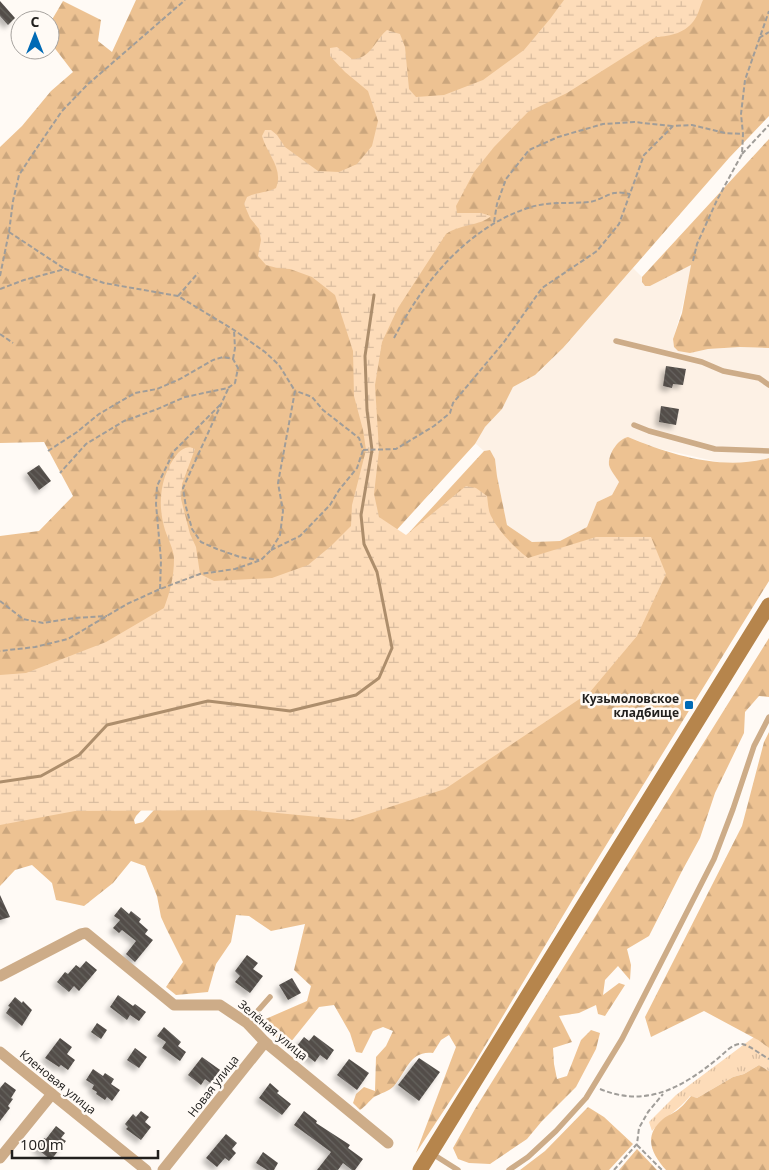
<svg xmlns="http://www.w3.org/2000/svg" width="769" height="1170" font-family="'Open Sans',sans-serif">
	<style>
		.built { fill: #fdf1e5 }
		.grass { fill: url(#grass-tufts) }
		.forest { fill: url(#forest-firs) }
		.wetland { fill: url(#wetland-marsh) }
		.lines { fill: none; stroke-linecap: round; stroke-linejoin: round }
		.stream { stroke: #ad8e6c; stroke-width: 3 }
		.building { fill: url(#building-back-hatch); filter: url(#shadow) }
		.path { stroke: #a09d99; stroke-width: 2; stroke-dasharray: 5 2.5; stroke-linecap: butt }
		.lane { stroke: #cdac88; stroke-width: 5.5 }
		.street { stroke: #cdac88; stroke-width: 11 }
		.secondary { stroke: #b6854c; stroke-width: 15 }
		.poi-dot { fill: #006ab5; stroke: #fffaf5; stroke-width: 2 }
		.labels { text-anchor: middle; dominant-baseline: central; stroke-width: 5; stroke-linejoin: round; paint-order: stroke }
		.poi-label { font-size: 12px; font-weight: bold; fill: #22201e; stroke: #fffaf5; text-anchor: end }
		.street-label { font-size: 12px; fill: #22201e; stroke: #fffaf5 }
	</style>
	<defs>
		<pattern id="grass-tufts" width="24" height="20" patternUnits="userSpaceOnUse" patternTransform="scale(1.25)"><rect width="24" height="20" fill="#fddcb9"/><path d="M3 7l-1-3M5 7V3M7 7l1-3M15 17l-1-3M17 17v-4M19 17l1-3" fill="none" stroke="#d9bc9f"/></pattern>
		<pattern id="forest-firs" width="22" height="20" patternUnits="userSpaceOnUse" patternTransform="scale(1.25)"><rect width="22" height="20" fill="#edc292"/><path d="M5 1l3.5 6h-7zM16 11l3.5 6h-7z" fill="#cba67d"/></pattern>
		<pattern id="wetland-marsh" width="20" height="14" patternUnits="userSpaceOnUse" patternTransform="scale(1.25)"><rect width="20" height="14" fill="#fddcb9"/><path d="M1 5h8M5 5V1M11 12h8M15 12V8" fill="none" stroke="#d9bc9f"/></pattern>
		<pattern id="building-back-hatch" width="6" height="6" patternUnits="userSpaceOnUse" patternTransform="scale(1.25)"><rect width="6" height="6" fill="#524d48"/><path d="M-1 5l2 2M0 0l6 6M5-1l2 2" fill="none" stroke="#67635f"/></pattern>
		<filter id="shadow"><feDropShadow dx="-4" dy="4" stdDeviation="2.5" flood-color="#0004"/></filter>
	</defs>
	<rect width="100%" height="100%" fill="#fffaf5"/>
	<polygon class="built" points="692,264 681,312 673,339 674,347 678,351 740,347 769,348 769,458 752,463 723,463 656,448 628,437 609,466 619,482 612,495 597,502 587,527 560,541 532,542 507,525 497,476 495,459 490,450 484,451 475,443 485,427 502,409 513,387 534,375 563,348 633,268 642,277 642,282 645,286 650,286"/>
	<path class="grass" d="M754,1037L769,1048V1071L759,1065L744,1074L733,1077L697,1098L690,1096C679,1110 665,1117 652,1131L649,1122L676,1095Z"/>
	<g class="forest">
		<path d="M136,0H651L656,37L670,34L699,0H769V116L729,158L563,348L535,375L513,387L502,409L485,427L475,444L136,816L134,820L135,824L143,822L484,451L490,450L495,459L497,476L507,525L532,542L560,541L587,527L597,502L612,495L619,482C616,477 610,470 609,465C608,454 618,439 628,437C671,455 723,471 769,458V581L576,894L473,1066L416,1153L456,1047L449,1035L441,1040L433,1053C410,1050 406,1072 394,1086C388,1092 381,1093 374,1097C369,1101 366,1106 360,1110L353,1103L356,1094L364,1087L375,1091L376,1057L386,1046L393,1031L383,1027L373,1031L362,1053L356,1052L350,1033L334,1005L319,1007L290,1043L280,1041L261,1021L307,1001L311,986L294,970L305,924L271,931L249,916L236,915L231,942L216,964L208,992L176,995L166,987L183,962L166,928L161,917L157,896L145,866L131,861L113,883L84,906L56,900L52,883L32,865L15,870L0,886V536L39,531L73,496L44,442L0,443V147L22,126L51,91L73,72L50,42V23L63,1L101,20L98,41L112,52Z"/>
		<polygon points="769,139 769,348 740,347 708,349 690,353 678,351 674,347 673,339 682,313 691,265 650,286 645,286 642,282 642,277"/>
		<polygon points="769,638 769,697 759,696 745,712 744,733 715,793 700,838 682,871 649,936 627,949 631,965 630,980 618,966 605,980 603,995 619,983 625,985 605,1016 598,1014 596,1005 579,1013 559,1016 572,1042 553,1048 554,1064 557,1079 567,1076 581,1040 591,1030 600,1033 596,1049 576,1087 542,1121 527,1139 490,1164 469,1163 458,1159 453,1148 475,1109"/>
		<polygon points="769,732 769,1048 758,1040 704,1011 651,1037 645,1017 742,826 764,742"/>
		<path d="M759,1065L769,1071V1170H666C651,1153 643,1136 663,1119C668,1115 675,1113 680,1108C684,1105 687,1100 691,1096L697,1098L733,1077L744,1074Z"/>
		<polygon points="588,1107 604,1117 633,1144 609,1170 520,1170 545,1151"/>
		<polygon points="637,1149 657,1170 619,1170"/>
	</g>
	<path class="wetland" d="M564,0H703C700,6 699,13 695,19C686,33 671,36 656,37L567,93L528,112L494,147L474,172L456,206L457,213H481L491,216C480,226 460,224 446,234L398,308L382,342L375,385L379,450L374,494L379,517L406,535L466,486L476,488L487,496C488,502 488,510 491,516C499,532 514,547 528,558L596,537H651L666,574L637,636L590,692L445,789L350,820L246,810L75,811L0,825V675L26,673L106,642L164,608C170,592 174,577 174,559C174,550 168,539 165,530C157,504 160,475 178,453C183,448 188,445 195,449L182,484L181,499L190,534L196,547L200,574L214,581L272,578L308,565L331,546L351,526L352,505L366,450L363,430L354,396L353,351L335,295L312,277L290,269L277,268L266,265L258,256L261,240L259,229L250,218L244,204L247,197C257,192 267,193 276,188C284,169 267,154 262,136L265,130H271L277,135L285,147L318,171L339,172L357,164L372,146L378,121L368,91L345,72L330,56V48L337,47L352,59C371,59 375,40 387,30L400,34L405,47L409,89L416,97L444,95L483,80L524,50L550,19Z"/>
	<g class="lines">
		<polyline class="stream" points="0,782 41,776 79,755 107,725 208,701 290,711 356,695 379,678 392,648 377,572 364,544 361,515 372,450 367,410 365,356 374,295"/>
	</g>
	<g class="building">
		<polygon points="0,1 15,18 8,25 0,16"/>
		<polygon points="666,366 686,369 683,385 673,384 672,388 663,386"/>
		<polygon points="661,406 679,409 676,425 659,422"/>
		<polygon points="39,465 51,481 39,490 27,473"/>
		<polygon points="0,895 10,917 0,920"/>
		<polygon points="121,907 129,914 131,911 141,919 139,922 148,930 145,934 153,940 135,962 126,954 136,941 122,930 119,933 113,928 120,920 114,916"/>
		<polygon points="247,955 258,963 253,969 263,976 250,993 235,982 240,976 235,971"/>
		<polygon points="86,961 97,970 79,991 74,986 69,992 57,982 65,972 68,974 76,965 80,968"/>
		<polygon points="292,978 301,993 288,1000 279,985"/>
		<polygon points="118,995 133,1006 135,1004 146,1012 139,1021 130,1015 127,1020 110,1007"/>
		<polygon points="15,997 22,1003 23,1001 32,1010 22,1026 6,1013 10,1007 8,1006"/>
		<polygon points="97,1023 107,1030 101,1039 91,1032"/>
		<polygon points="164,1027 181,1042 178,1046 186,1052 180,1061 162,1048 166,1042 157,1036"/>
		<polygon points="314,1035 334,1050 327,1060 320,1055 315,1062 296,1047 304,1037 309,1041"/>
		<polygon points="60,1038 72,1047 67,1054 75,1060 68,1070 61,1065 59,1067 45,1058"/>
		<polygon points="135,1048 147,1057 139,1068 127,1060"/>
		<polygon points="202,1057 223,1072 213,1085 205,1079 201,1085 188,1075"/>
		<polygon points="419,1058 440,1072 419,1101 398,1085"/>
		<polygon points="349,1059 369,1073 357,1090 337,1075"/>
		<polygon points="93,1069 103,1076 105,1073 114,1079 111,1084 120,1090 112,1101 107,1097 105,1100 96,1094 97,1092 92,1089 94,1085 86,1080"/>
		<polygon points="5,1082 16,1090 11,1098 13,1099 8,1106 10,1108 0,1121 0,1088"/>
		<polygon points="270,1083 279,1091 277,1093 291,1104 282,1115 259,1098"/>
		<polygon points="141,1111 149,1117 145,1122 151,1127 141,1140 126,1129 128,1127 125,1124 133,1114 136,1117"/>
		<polygon points="304,1111 317,1121 316,1123 350,1145 348,1148 363,1159 355,1170 352,1170 343,1163 338,1170 317,1170 331,1152 294,1125"/>
		<polygon points="56,1126 65,1133 61,1138 66,1141 51,1160 36,1148 44,1138 46,1139"/>
		<polygon points="226,1134 237,1143 232,1149 236,1153 229,1161 225,1158 217,1167 206,1158"/>
		<polygon points="263,1152 278,1163 274,1170 267,1170 256,1163"/>
	</g>
	<g class="lines">
		<g class="path">
			<polyline points="759,38 769,32"/>
			<polyline points="742,154 769,125"/>
			<polyline points="494,222 497,204 506,179 529,150 558,137 603,124 634,122 672,126"/>
			<polyline points="9,232 65,269"/>
			<polyline points="693,261 697,244 717,200 742,154 743,134 741,114 745,80 769,11"/>
			<polyline points="0,276 9,232 13,201 19,175 32,155 62,111 87,85 185,0"/>
			<polyline points="0,289 24,280 65,269 104,283 178,296 234,330 265,352 279,365 295,391 278,483 283,511 280,535 271,550 261,560 235,569 200,574 160,589 127,604 68,639 35,647 0,651"/>
			<polyline points="178,296 198,273"/>
			<polyline points="0,334 13,343"/>
			<path d="M394,338C423,282 467,228 528,208C548,201 569,204 589,202C598,201 606,195 614,193C619,192 625,193 630,194"/>
			<polyline points="233,359 235,348 234,330"/>
			<polyline points="228,389 183,488 186,507 192,529 201,542 217,549 240,557 259,560"/>
			<polyline points="363,450 396,449 434,426 450,413 453,403 504,342 542,288 597,251 619,224 644,155 673,126 692,125 725,133 743,134"/>
			<polyline points="48,451 77,432 99,414 135,393 157,389 180,379 213,360 223,357 233,359 238,368 235,383 228,388 185,397 155,410 124,421 86,444 60,473"/>
			<polyline points="271,550 300,536 330,505 339,490 357,468 363,450 359,438 323,410 312,397 296,391"/>
			<polyline points="160,589 161,560 156,504 157,486 174,451 221,404"/>
			<polyline points="0,601 23,619 43,623 74,618 107,616"/>
			<path d="M600,1089C646,1108 681,1088 716,1060C724,1054 732,1043 742,1044C751,1046 761,1055 769,1059"/>
			<polyline points="637,1145 662,1170"/>
			<polyline points="614,1170 637,1144 639,1128 648,1112 663,1094"/>
		</g>
		<g class="lane">
			<polyline points="616,341 702,362 723,371 759,378 769,385"/>
			<polyline points="634,425 649,431 715,449 769,451"/>
			<polyline points="247,1023 270,997"/>
			<polyline points="431,1153 458,1170"/>
			<polyline points="509,1170 528,1157 556,1131 586,1098 622,1039 714,859 733,809 754,746 769,717"/>
		</g>
		<g class="street">
			<polyline points="0,976 81,934 86,933 174,1005 220,1005 247,1023 265,1042 388,1143"/>
			<polyline points="0,1052 146,1170"/>
			<polyline points="0,1158 52,1094"/>
			<polyline points="163,1170 265,1042"/>
		</g>
		<path class="secondary" d="M420,1170C537,982 652,793 769,605"/>
	</g>
	<rect class="poi-dot" x="684" y="700" width="10" height="10" rx="2.5"/>
	<g class="labels">
		<g class="poi-label">
			<text x="679" y="698">Кузьмоловское<tspan x="679" dy="14">кладбище</tspan></text>
		</g>
		<g class="street-label">
			<text transform="translate(273 1030) rotate(40)">Зелёная улица</text>
			<text transform="translate(58 1082) rotate(39)">Кленовая улица</text>
			<text transform="translate(213 1086) rotate(-52)">Новая улица</text>
		</g>
	</g>
	<g transform="translate(35 35)"><circle r="24" fill="#fffaf5" stroke="#a7a39f"/>
	<path d="M0-4L9 19L0 12L-9 19Z" fill="#006ab5"/>
	<text y="-8" font-size="14" font-weight="bold" text-anchor="middle" fill="#22201e">С</text>
	</g>
	<path d="M12 1150v8h146v-8" fill="none" stroke="#22201e" stroke-width="2.5"/>
	<text x="20" y="1150" font-size="15" fill="#22201e" stroke="#fffaf5" stroke-width="4" paint-order="stroke">100 m</text>
</svg>
